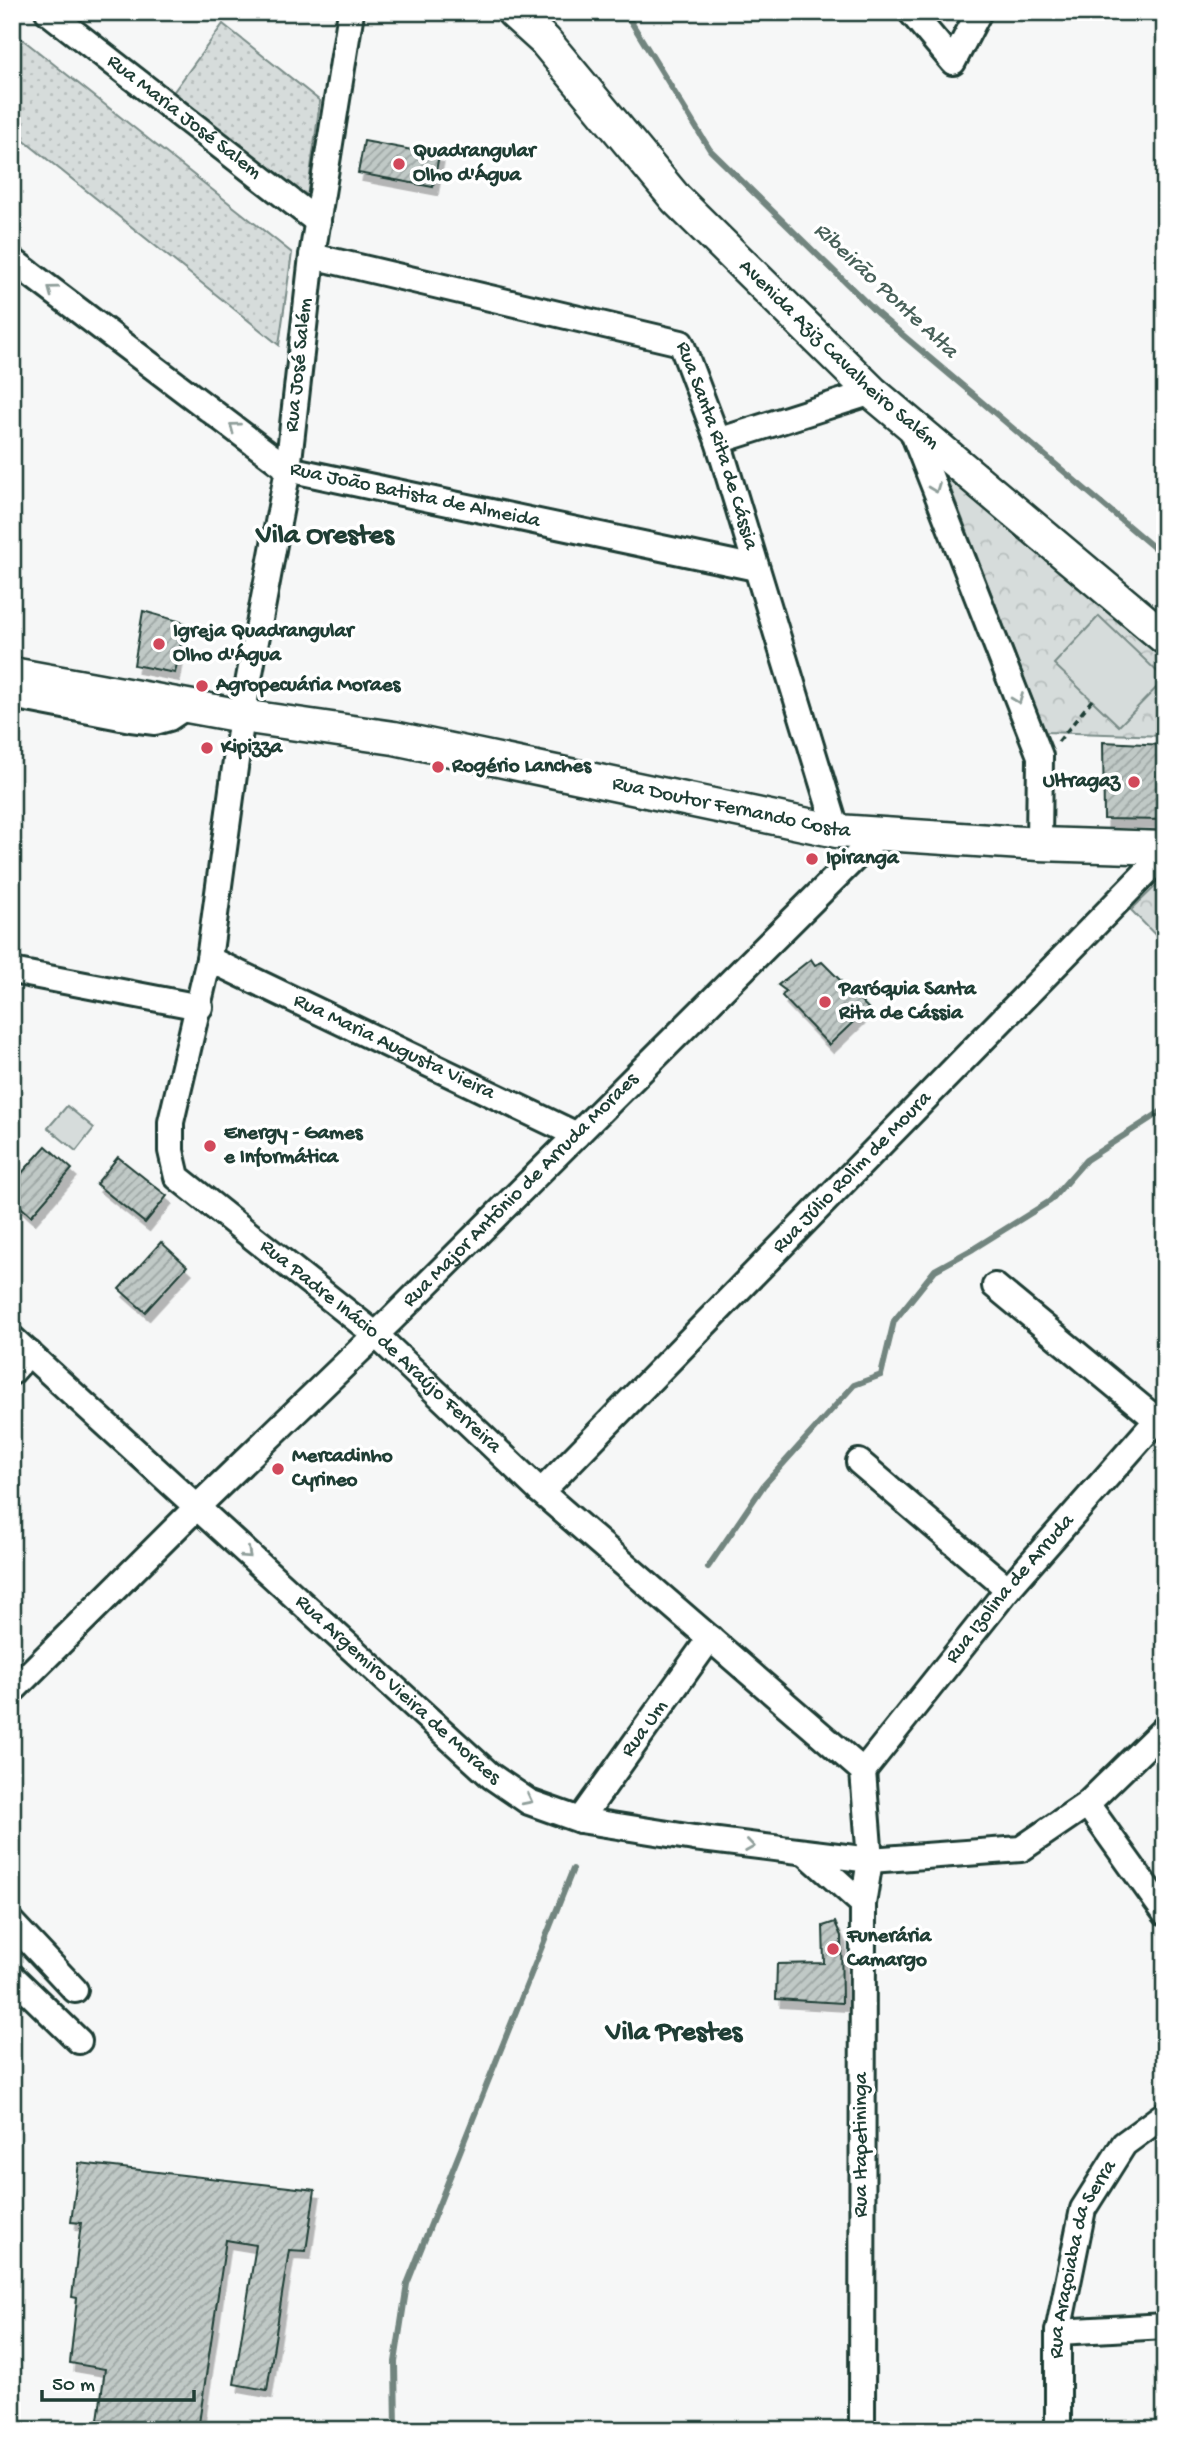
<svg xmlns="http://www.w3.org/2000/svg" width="1177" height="2442" font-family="'Gochi Hand',sans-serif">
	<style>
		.grass { fill: url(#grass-dots); stroke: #7a8c88; stroke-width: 2 }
		.park { fill: url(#park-crowns); stroke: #7a8c88; stroke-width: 2 }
		.pitch { fill: #d6dcdb; stroke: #7a8c88; stroke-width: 2 }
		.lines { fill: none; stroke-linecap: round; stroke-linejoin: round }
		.stream { stroke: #72857f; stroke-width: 6 }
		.building { fill: url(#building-hatch); stroke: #1f3d34; stroke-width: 2; filter: url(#shadow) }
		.minor-casing { stroke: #1f3d34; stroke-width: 30 }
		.major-casing { stroke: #1f3d34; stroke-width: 37 }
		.path { stroke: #1f3d34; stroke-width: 3.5; stroke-dasharray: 7 5; stroke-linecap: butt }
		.minor { stroke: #fff; stroke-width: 24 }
		.major { stroke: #fff; stroke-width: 32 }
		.oneway { stroke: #8f9e9a }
		.poi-dot { fill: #d1495b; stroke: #fff; stroke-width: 2.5 }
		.labels { text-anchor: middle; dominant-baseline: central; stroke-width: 7; stroke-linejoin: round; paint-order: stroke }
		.street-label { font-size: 21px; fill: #1f3d34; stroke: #fff }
		.poi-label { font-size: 21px; font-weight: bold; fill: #1f3d34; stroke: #fff; text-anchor: start }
		.water-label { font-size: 23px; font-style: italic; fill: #49615a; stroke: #fff }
		.district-label { font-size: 28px; font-weight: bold; fill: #1f3d34; stroke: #fff }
	</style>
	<defs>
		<pattern id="grass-dots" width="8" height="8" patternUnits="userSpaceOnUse" patternTransform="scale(1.75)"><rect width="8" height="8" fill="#d6dcdb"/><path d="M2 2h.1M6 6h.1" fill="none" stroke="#b7bebd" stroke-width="1.8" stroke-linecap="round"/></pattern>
		<pattern id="park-crowns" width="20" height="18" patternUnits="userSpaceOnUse" patternTransform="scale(1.75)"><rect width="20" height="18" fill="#d6dcdb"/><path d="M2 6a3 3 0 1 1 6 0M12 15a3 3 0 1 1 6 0" fill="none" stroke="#b7bebd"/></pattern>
		<pattern id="building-hatch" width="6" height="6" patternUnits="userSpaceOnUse" patternTransform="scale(1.75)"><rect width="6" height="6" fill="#c0c9c6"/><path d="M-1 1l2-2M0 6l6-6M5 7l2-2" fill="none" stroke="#9ba4a2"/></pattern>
		<filter id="shadow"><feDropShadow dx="4.5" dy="8" stdDeviation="0" flood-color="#0004"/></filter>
	</defs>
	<rect width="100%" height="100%" fill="#f6f7f7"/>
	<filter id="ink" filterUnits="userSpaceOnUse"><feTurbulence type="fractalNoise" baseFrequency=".0143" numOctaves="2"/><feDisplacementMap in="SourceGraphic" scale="14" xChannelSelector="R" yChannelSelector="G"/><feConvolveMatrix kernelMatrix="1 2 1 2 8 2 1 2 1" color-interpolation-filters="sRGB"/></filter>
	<g filter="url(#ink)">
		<g class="grass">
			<polygon points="223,24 320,101 307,198 172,94"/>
			<polygon points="12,31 292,253 279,345 12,131"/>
		</g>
		<g class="park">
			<polygon points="945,474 1073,572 1155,648 1165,664 1165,736 1045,732"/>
			<polygon points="1165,877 1165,945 1131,910"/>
		</g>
		<g class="pitch">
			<polygon points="1099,616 1165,679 1119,726 1054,664"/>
			<polygon points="67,1106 94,1128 76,1151 48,1128"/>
		</g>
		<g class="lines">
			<g class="stream">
				<polyline points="625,12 710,150 878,314 1165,557"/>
				<polyline points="708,1567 764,1485 854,1385 881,1375 894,1321 935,1270 973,1249 1050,1201 1086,1160 1165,1109"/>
				<polyline points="396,2430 395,2362 407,2284 573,1869"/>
			</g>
		</g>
		<g class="building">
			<polygon points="364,141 439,155 433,187 358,173"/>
			<polygon points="143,611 185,623 175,673 134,665"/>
			<polygon points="1103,742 1165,745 1165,820 1104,819"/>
			<polygon points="811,959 815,965 822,962 868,1008 829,1045 782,996 786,991 778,985"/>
			<polygon points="46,1146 72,1169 31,1216 12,1199 12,1184"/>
			<polygon points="118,1157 167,1196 145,1223 96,1184"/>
			<polygon points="161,1242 187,1266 145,1312 119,1289"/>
			<polygon points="835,1922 841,1936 842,2003 776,1999 777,1964 824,1963 823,1926"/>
			<polygon points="79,2163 315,2190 306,2251 289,2250 267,2390 234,2384 256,2245 226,2240 198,2430 168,2430 98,2420 105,2369 70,2363 77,2298 72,2297 81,2223 71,2222"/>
		</g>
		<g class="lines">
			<g class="minor-casing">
				<g id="minor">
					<path id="s1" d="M48,12L318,222"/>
					<path id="s2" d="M351,12L312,256L288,469L242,716L209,959L171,1122V1151L177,1177L376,1335L541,1492L863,1771L870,1860L863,1904L862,2430"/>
					<polyline points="911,12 953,62 979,12"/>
					<path id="s3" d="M312,256L681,343L718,441L837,831"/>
					<path id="s4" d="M12,260L288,469L756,568"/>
					<polyline points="910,425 1040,756 1039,844"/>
					<polyline points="718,441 872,392"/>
					<polyline points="12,696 131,719 155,722 169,718 187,706"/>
					<path id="s5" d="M209,959L577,1135"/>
					<polyline points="12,971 200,1007"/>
					<polyline points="995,1286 1157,1420"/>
					<path id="s6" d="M12,1338L491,1776L529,1802L580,1820L694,1838L870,1860L1021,1849L1087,1804L1165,1728"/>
					<polyline points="12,1372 29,1353"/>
					<polyline points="859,1462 1008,1589"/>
					<path id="s7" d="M541,1492L1165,853"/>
					<path id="s8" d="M12,1691L197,1507L391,1320L879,834"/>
					<path id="s9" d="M863,1771L1008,1589L1165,1411"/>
					<polyline points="1087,1804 1165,1913"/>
					<path id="s10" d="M580,1820L710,1638"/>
					<polyline points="806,1853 863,1904"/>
					<polyline points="12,1923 75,1990"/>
					<polyline points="12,1976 79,2041"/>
					<polyline points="1058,2332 1165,2326"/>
					<path id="s11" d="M1058,2430V2332L1083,2209L1124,2144L1165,2114"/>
				</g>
			</g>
			<g class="major-casing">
				<g id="major">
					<path id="s12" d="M513,12L545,41L676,199L872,392L1165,638"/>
					<path id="s13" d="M12,674L242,716L394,738L837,831L1039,844L1165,848"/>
				</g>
			</g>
			<polyline class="path" points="1058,742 1092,700"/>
			<use href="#minor" class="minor"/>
			<use href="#major" class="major"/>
		</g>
		<defs><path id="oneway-chevron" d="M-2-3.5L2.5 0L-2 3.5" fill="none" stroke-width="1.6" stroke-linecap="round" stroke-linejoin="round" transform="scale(1.75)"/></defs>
		<g class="oneway">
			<use href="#oneway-chevron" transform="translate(52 290) rotate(-143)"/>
			<use href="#oneway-chevron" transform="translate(234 427) rotate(-143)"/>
			<use href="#oneway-chevron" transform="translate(935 488) rotate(69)"/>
			<use href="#oneway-chevron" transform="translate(1018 699) rotate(69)"/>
			<use href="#oneway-chevron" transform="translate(247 1554) rotate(42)"/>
			<use href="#oneway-chevron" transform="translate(528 1800) rotate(27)"/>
			<use href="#oneway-chevron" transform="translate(750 1846) rotate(8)"/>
		</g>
	</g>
	<g class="poi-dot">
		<circle cx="399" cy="164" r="7"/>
		<circle cx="159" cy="644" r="7"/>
		<circle cx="202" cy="686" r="7"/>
		<circle cx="207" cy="748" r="7"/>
		<circle cx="438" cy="767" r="7"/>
		<circle cx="1134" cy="782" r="7"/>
		<circle cx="812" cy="859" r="7"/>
		<circle cx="825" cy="1002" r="7"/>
		<circle cx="210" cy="1146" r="7"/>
		<circle cx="278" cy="1469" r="7"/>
		<circle cx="833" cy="1949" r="7"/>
	</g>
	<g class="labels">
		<g class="street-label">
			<text stroke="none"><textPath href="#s1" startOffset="172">Rua Maria José Salem</textPath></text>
			<text stroke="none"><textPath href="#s12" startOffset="474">Avenida Aziz Cavalheiro Salém</textPath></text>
			<text transform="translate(300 365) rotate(-84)">Rua José Salém</text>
			<text stroke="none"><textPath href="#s3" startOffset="488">Rua Santa Rita de Cássia</textPath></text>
			<text stroke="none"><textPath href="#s4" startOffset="476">Rua João Batista de Almeida</textPath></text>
			<text stroke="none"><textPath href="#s13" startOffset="732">Rua Doutor Fernando Costa</textPath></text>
			<text stroke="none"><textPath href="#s5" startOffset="205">Rua Maria Augusta Vieira</textPath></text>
			<text stroke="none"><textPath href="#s7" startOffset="446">Rua Júlio Rolim de Moura</textPath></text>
			<text stroke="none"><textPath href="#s8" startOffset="714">Rua Major Antônio de Arruda Moraes</textPath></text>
			<text stroke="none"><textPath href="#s2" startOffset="1446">Rua Padre Inácio de Araújo Ferreira</textPath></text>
			<text stroke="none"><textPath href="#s9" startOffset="234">Rua Izolina de Arruda</textPath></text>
			<text stroke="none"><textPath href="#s6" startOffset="522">Rua Argemiro Vieira de Moraes</textPath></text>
			<text stroke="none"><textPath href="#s10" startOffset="112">Rua Um</textPath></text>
			<text transform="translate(862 2145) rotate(-90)">Rua Itapetininga</text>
			<text stroke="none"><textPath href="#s11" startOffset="175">Rua Araçoiaba da Serra</textPath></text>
		</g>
		<g class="poi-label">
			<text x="413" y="152">Quadrangular<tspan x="413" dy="24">Olho d'Água</tspan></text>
			<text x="173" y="632">Igreja Quadrangular<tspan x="173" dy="24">Olho d'Água</tspan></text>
			<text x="216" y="686">Agropecuária Moraes</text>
			<text x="221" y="748">Kipizza</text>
			<text x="452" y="767">Rogério Lanches</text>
			<text x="1120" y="782" text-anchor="end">Ultragaz</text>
			<text x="826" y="859">Ipiranga</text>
			<text x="839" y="990">Paróquia Santa<tspan x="839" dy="24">Rita de Cássia</tspan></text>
			<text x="224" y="1134">Energy - Games<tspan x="224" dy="24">e Informática</tspan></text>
			<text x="292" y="1457">Mercadinho<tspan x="292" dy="24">Cyrineo</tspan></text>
			<text x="847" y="1937">Funerária<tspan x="847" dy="24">Camargo</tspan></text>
		</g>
		<g class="water-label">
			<text transform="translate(885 291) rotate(43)">Ribeirão Ponte Alta</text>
		</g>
		<g class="district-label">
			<text x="325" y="536">Vila Orestes</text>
			<text x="674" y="2033">Vila Prestes</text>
		</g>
	</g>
	<rect width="1177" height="2442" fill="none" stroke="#fff" stroke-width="42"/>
	<rect x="21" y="21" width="1135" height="2400" fill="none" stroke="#1f3d34" stroke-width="2.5" filter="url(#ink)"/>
	<path d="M42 2390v10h152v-10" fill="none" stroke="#1f3d34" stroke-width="3.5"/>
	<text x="52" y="2390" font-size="21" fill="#1f3d34" stroke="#ffffff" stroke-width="5" paint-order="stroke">50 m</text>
</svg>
